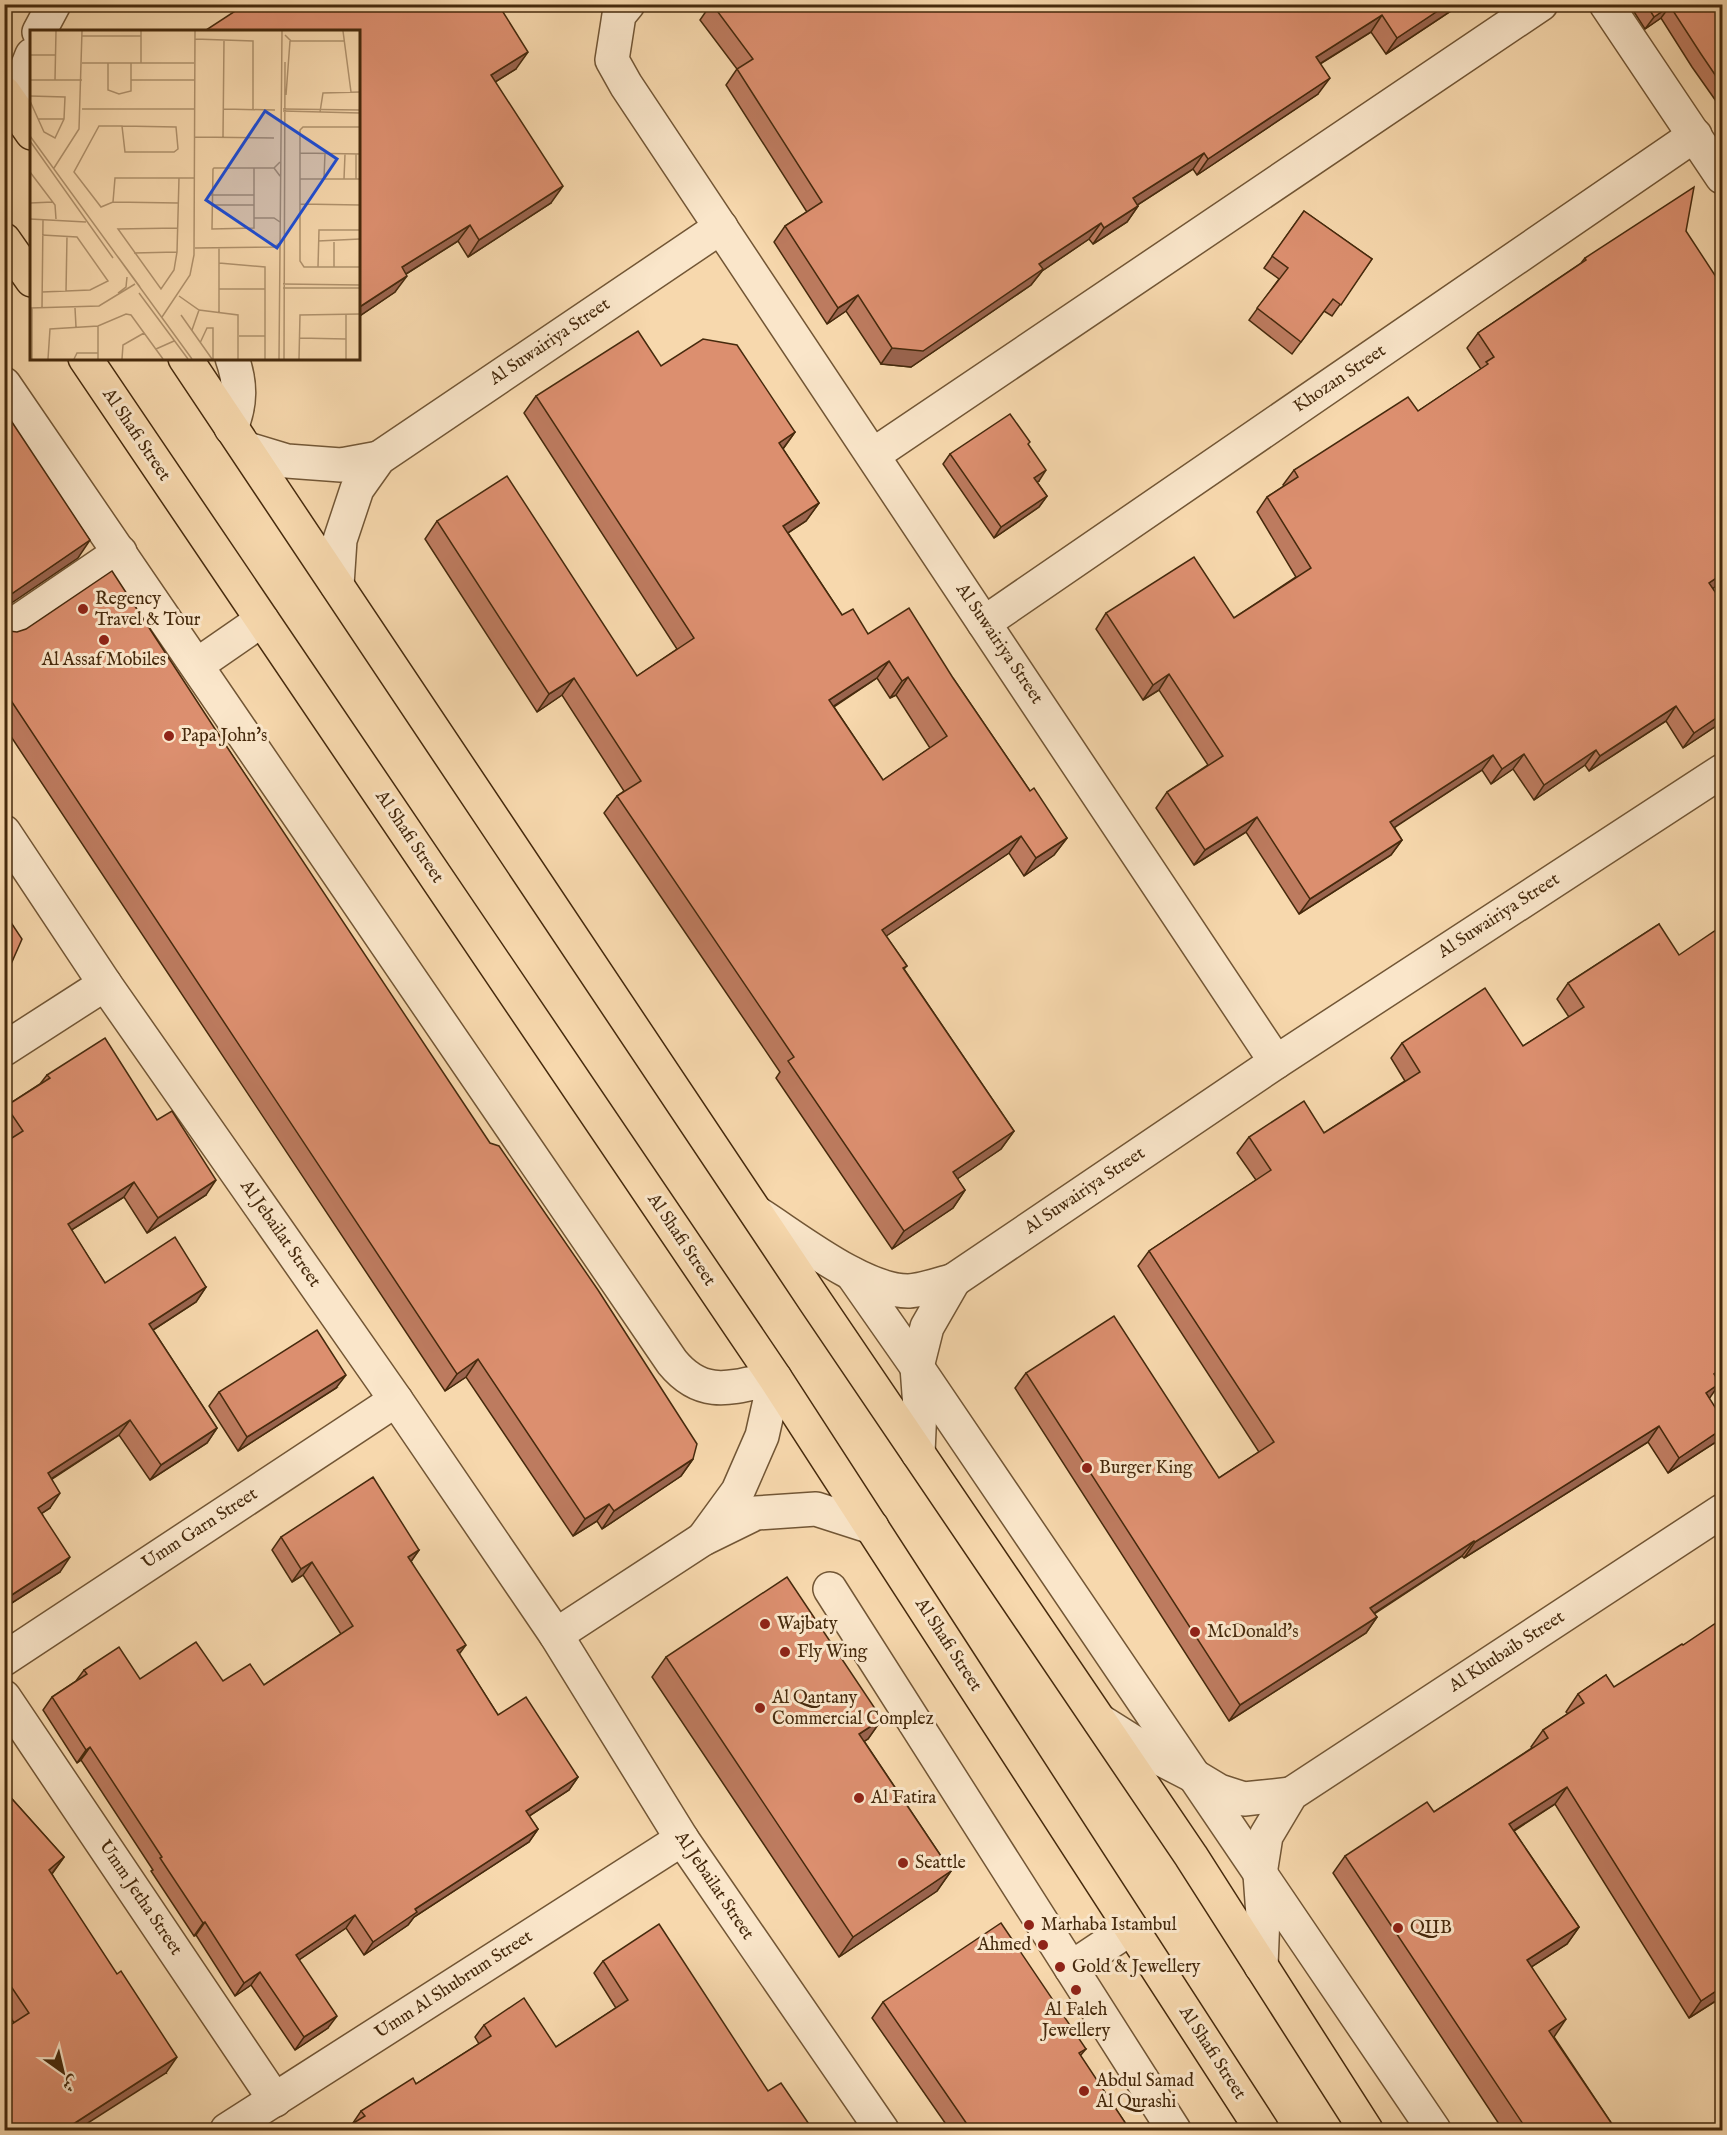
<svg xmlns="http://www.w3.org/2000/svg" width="1727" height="2135" font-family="'IM FELL English',Amiri,serif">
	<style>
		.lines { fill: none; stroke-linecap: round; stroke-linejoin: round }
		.minor-casing { stroke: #725635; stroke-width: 36 }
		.major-casing { stroke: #462a0d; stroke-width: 36 }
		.minor { stroke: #fae6ca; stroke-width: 33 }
		.major { stroke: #f7d8ad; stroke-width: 33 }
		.wall { fill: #bd7b5f; stroke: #462a0d; stroke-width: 1.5; fill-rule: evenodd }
		.shaded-wall { fill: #9a644e; stroke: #462a0d; stroke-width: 1.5 }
		.building { fill: #dc8f6f; stroke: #462a0d; stroke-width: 1.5; fill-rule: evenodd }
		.poi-dot { fill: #8f2418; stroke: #fae6ca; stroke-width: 2 }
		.labels { text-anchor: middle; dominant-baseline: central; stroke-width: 6; stroke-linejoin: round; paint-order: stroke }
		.street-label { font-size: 18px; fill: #462a0d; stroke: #fae6ca }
		.poi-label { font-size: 18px; fill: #462a0d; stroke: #fae6ca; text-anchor: start }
		.inset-road { fill: none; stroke: #b0926d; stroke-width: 1.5 }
		.view { fill: #1d4ed8; fill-opacity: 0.15; stroke: #1d4ed8; stroke-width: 3 }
		.inset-edge { fill: none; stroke: #462a0d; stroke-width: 3 }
	</style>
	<rect width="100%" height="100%" fill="#f7d8ad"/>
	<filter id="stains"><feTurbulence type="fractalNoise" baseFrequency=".00333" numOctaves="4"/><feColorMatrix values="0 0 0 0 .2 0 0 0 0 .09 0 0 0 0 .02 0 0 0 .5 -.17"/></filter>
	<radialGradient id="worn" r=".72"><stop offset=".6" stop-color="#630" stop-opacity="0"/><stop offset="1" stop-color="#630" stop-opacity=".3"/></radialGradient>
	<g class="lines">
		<g class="minor-casing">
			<g id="minor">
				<polyline points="628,4 619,15 612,60 626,85 1276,1062"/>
				<polyline points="1606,4 1722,177"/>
				<polyline points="39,32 54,4"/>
				<polyline points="20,116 26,70 32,55"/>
				<path d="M4,384L672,1362C703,1400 733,1387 775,1378L762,1436L738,1491L703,1539"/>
				<path d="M231,428C241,404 241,383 232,358"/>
				<polyline points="247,449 287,461 341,465 379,458"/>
				<polyline points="873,455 1541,4"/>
				<polyline points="337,585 340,540 357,489 379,458 721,227"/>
				<polyline points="984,623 1695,135"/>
				<polyline points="4,631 120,552"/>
				<polyline points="197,665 262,620"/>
				<polyline points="4,832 105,984 396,1400 556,1635 682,1839 882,2130"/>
				<polyline points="4,1049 105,984"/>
				<path d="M757,1213C795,1237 864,1292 909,1291C923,1290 940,1284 954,1280L927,1327L917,1367L920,1407L918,1453"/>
				<polyline points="852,1274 917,1367 1434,2130"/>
				<polyline points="954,1280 1276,1062 1722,771"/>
				<polyline points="830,1589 1174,2130"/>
				<polyline points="556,1635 703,1539 756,1513 816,1509 872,1527"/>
				<polyline points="4,1659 396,1400"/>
				<polyline points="4,1697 275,2100"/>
				<polyline points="1100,1721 1157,1757 1194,1776 1219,1791 1244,1799 1291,1794"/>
				<polyline points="1261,1966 1263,1915 1260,1874 1266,1836 1291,1794 1722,1511"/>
				<polyline points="1071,1968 1131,1928"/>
				<polyline points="227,2130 682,1839"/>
			</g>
		</g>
		<g class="major-casing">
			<g id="major">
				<polyline points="4,93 32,133"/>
				<polyline points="4,240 32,280"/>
				<polyline points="85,358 775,1378 1262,2130"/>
				<polyline points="185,358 815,1301 1191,1856 1366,2130"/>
			</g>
		</g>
		<use href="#minor" class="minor"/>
		<use href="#major" class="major"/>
	</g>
	<g class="wall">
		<polygon points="238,4 503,4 499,7 516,69 495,82 551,203 468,257 458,241 406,274 395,292 358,317 358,32 233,13"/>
		<polygon points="711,4 1459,4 1457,7 1386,54 1371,32 1320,64 1318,94 1197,175 1193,169 1137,205 1138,206 1127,222 1093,244 1089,239 1042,271 1031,285 911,367 881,364 846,311 827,324 774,242 785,226 807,212 726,85 737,69 700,20"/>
		<polygon points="1629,4 1722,4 1722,106 1719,100 1716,101 1692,67 1661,18 1645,29"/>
		<polygon points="1304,211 1372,259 1332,316 1324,311 1292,354 1249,320 1279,279 1264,268"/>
		<polygon points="1686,231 1722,722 1683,748 1666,721 1589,771 1585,765 1534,800 1513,769 1491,784 1482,770 1394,827 1402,840 1391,855 1299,914 1246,832 1194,865 1156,808 1167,792 1208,765 1159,690 1143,700 1096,629 1106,613 1234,618 1296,577 1257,512 1267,497 1284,486 1283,485 1294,470 1418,411 1481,369 1467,348 1478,333 1581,263 1585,258"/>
		<path d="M661,366L795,432L783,449L819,503L806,521L788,533L842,615L868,634L953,678L1030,791L1067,838L1054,855L1024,876L1009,853L886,936L907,966L904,969L1014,1131L1001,1149L957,1179L965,1190L953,1208L892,1249L776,1078L780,1072L604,813L617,796L624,791L562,695L537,712L425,539L437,521L637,676L677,649L524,413L536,396ZM877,678L890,698L896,695L930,748L883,780L834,707Z"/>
		<polygon points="1028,444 1039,481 1037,482 1047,496 1039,507 994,538 943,464 950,454"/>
		<polygon points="4,627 9,631 217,732 693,1459 681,1476 602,1529 597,1521 573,1536 466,1377 445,1391 4,726"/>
		<polygon points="1659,924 1722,1377 1718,1380 1709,1398 1716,1442 1668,1473 1648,1442 1464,1558 1462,1556 1374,1614 1377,1617 1366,1633 1229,1721 1015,1388 1026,1373 1219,1478 1259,1452 1138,1266 1149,1251 1256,1180 1237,1153 1249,1137 1324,1133 1405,1081 1391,1058 1402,1043 1523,1046 1569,1017 1557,999 1568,983"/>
		<polygon points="47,1075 157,1120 206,1195 147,1233 124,1197 71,1230 105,1283 206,1287 196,1302 153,1330 217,1428 207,1443 150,1480 119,1435 52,1479 50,1508 42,1513 60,1572 4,1608 8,1141 4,1134 4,1108 6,1106 40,1084"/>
		<polygon points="336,1388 238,1451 209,1406 219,1392"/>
		<polygon points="281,1537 419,1550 411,1561 459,1654 498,1715 578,1777 569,1790 529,1816 538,1829 529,1842 414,1917 408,1925 364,1955 346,1928 299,1960 328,2028 295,2050 251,1985 235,1996 196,1935 194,1936 151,1871 153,1870 81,1760 77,1763 43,1710 52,1697 76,1681 84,1670 140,1679 223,1681 264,1685 341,1634 303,1575 292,1582 272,1550"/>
		<polygon points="666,1657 882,1719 868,1739 864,1741 951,1871 937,1891 839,1957 652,1677"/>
		<polygon points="1606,1675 1722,1997 1689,2018 1555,1804 1514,1831 1579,1927 1567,1944 1531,1967 1554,2037 1616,2130 1503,2130 1333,1873 1345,1856 1434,1812 1532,1748 1531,1747 1543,1730 1568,1714 1566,1712 1578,1694"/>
		<polygon points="4,1790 64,1857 52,1874 166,2073 14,2023 4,2007"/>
		<polygon points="603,1961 768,2091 353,2123 361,2111 416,2084 479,2044 475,2037 484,2025 556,2047 616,2008 594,1973"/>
		<polygon points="883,2002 1086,2049 1080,2056 1130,2130 950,2130 872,2018"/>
	</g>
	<g class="shaded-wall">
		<polygon points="1448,4 1459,4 1457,7 1386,54 1397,38"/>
		<polygon points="1670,6 1661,18 1645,29 1654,17"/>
		<polygon points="1382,15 1371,32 1305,73 1316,57"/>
		<polygon points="528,52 516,69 479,92 491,75"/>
		<polygon points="1330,78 1318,94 1197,175 1208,159"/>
		<polygon points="1204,153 1193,169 1122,215 1133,198"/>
		<polygon points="563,186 551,203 468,257 479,240"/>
		<polygon points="1138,206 1127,222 1093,244 1104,228"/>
		<polygon points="1101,223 1089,239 1042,271 1031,285 911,367 881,364 892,348 1039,264"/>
		<polygon points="470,225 458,241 390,284 402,267"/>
		<polygon points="407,276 395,292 358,317 358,308"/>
		<polygon points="858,295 846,311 827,324 838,308"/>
		<polygon points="795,432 782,450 779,443"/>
		<polygon points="1046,470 1039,481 1027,488 1034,478"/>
		<polygon points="1047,496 1039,507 994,538 1001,527"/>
		<polygon points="819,503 806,521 771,544 783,526"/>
		<polygon points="90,540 78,558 4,608 4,599"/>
		<polygon points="1722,574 1722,582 1699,598 1709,583"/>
		<polygon points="889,661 877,678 817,717 829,700"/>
		<polygon points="1169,674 1159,690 1143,700 1153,685"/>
		<polygon points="908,677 896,695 890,698 902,681"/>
		<polygon points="574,678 562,695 537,712 549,694"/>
		<polygon points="1676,706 1666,721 1589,771 1600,756"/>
		<polygon points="1722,714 1722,722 1683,748 1694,733"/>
		<polygon points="1596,750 1585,765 1534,800 1544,785"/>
		<polygon points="1524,754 1513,769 1491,784 1502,769"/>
		<polygon points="1493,755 1482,770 1380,837 1390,822"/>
		<polygon points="1257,817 1246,832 1194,865 1205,850"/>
		<polygon points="1021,836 1009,853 870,947 882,930"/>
		<polygon points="1067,838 1054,855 1024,876 1036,858"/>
		<polygon points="1402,840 1391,855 1299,914 1310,899"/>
		<polygon points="1014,1131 1001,1149 941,1190 953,1172"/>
		<polygon points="216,1180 206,1195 147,1233 158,1218"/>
		<polygon points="134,1182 124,1197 57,1239 68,1224"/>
		<polygon points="965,1190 953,1208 892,1249 904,1231"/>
		<polygon points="206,1287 196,1302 139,1339 149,1324"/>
		<polygon points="478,1359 466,1377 445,1391 457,1374"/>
		<polygon points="1722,1368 1722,1377 1703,1390 1714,1374"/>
		<polygon points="346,1375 336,1388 238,1451 247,1437"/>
		<polygon points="1720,1383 1709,1399 1706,1393"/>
		<polygon points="130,1420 119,1435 37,1488 48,1473"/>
		<polygon points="1659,1426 1648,1442 1464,1558 1475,1542"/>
		<polygon points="217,1428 207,1443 150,1480 161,1465"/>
		<polygon points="1722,1429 1722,1433 1716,1442 1668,1473 1679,1458"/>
		<polygon points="693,1459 681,1476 602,1529 614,1511"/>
		<polygon points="60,1493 50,1508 27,1523 38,1508"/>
		<polygon points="609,1504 597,1521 573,1536 585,1519"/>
		<polygon points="1474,1541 1462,1556 1359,1623 1370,1608"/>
		<polygon points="419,1550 410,1563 408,1557"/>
		<polygon points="70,1557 60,1572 4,1608 4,1600"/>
		<polygon points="312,1562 303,1575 292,1582 301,1569"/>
		<polygon points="1377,1617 1366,1633 1229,1721 1240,1705"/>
		<polygon points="466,1645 457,1657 457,1650"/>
		<polygon points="882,1719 868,1739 845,1754 859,1734"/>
		<polygon points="90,1747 81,1760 77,1763 86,1750"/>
		<polygon points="578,1777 569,1790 517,1824 526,1811"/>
		<polygon points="1567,1787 1555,1804 1497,1841 1509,1824"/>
		<polygon points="538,1829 529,1842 414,1917 408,1925 364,1955 373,1942 415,1909"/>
		<polygon points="64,1857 53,1872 39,1885 49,1870"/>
		<polygon points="951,1871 937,1891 839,1957 853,1937"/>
		<polygon points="355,1915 346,1928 287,1968 296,1955"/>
		<polygon points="205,1922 196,1935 194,1936 203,1923"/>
		<polygon points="1579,1927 1567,1944 1514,1978 1527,1960"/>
		<polygon points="260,1972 251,1985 235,1996 244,1983"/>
		<polygon points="1722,1987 1722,1997 1689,2018 1701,2001"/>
		<polygon points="337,2016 328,2028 295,2050 304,2037"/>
		<polygon points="1566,2019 1554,2037 1537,2048 1549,2031"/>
		<polygon points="177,2057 166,2073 77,2130 64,2130"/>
	</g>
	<g class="building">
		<polygon points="242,4 498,4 528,52 491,75 563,186 479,240 470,225 402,267 407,276 358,308 358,32 203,32 243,6"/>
		<polygon points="712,4 1448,4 1397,38 1382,15 1316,57 1330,78 1208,159 1204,153 1133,198 1138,206 1104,228 1101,223 1039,264 1043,269 923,351 892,348 858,295 838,308 785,226 822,202 737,69 753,59"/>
		<polygon points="1646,4 1722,4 1722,85 1701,54 1670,6 1654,17"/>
		<polygon points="1694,187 1686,231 1722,286 1722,574 1709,583 1722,602 1722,714 1694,733 1676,706 1600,756 1596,750 1544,785 1524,754 1502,769 1493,755 1390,822 1402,840 1310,899 1257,817 1205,850 1167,792 1223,756 1169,674 1153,685 1106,613 1194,557 1234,618 1311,568 1267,497 1298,477 1294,470 1408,397 1418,411 1488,364 1486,362 1494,357 1478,333 1586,260 1585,258"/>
		<polygon points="1304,211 1372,259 1341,305 1333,299 1301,342 1257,308 1288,268 1272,256"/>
		<path d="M638,331L661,366L703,339L737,345L795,432L779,443L819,503L783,526L842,615L853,609L868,634L909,608L953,678L1030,791L1034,788L1067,838L1036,858L1021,836L882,930L907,966L903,968L1014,1131L953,1172L965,1190L904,1231L788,1061L794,1057L617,796L641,781L574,678L549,694L437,521L507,476L637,676L694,638L536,396ZM889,661L902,681L908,677L947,736L883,780L829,700Z"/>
		<polygon points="4,410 90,540 4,599"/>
		<polygon points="1010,414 1030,442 1028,444 1046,470 1034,478 1047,496 1001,527 950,454"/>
		<polygon points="112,571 217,732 490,1143 499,1146 598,1290 697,1444 693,1459 614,1511 609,1504 585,1519 478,1359 457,1374 4,690 4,627 9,631 17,632 26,629"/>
		<polygon points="4,875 9,882 4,885"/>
		<polygon points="4,912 22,939 4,980"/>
		<polygon points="1659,924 1679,955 1722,926 1722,1368 1714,1374 1720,1383 1706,1393 1722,1418 1722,1429 1679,1458 1659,1426 1475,1542 1474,1541 1370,1608 1377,1617 1240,1705 1026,1373 1114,1316 1219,1478 1274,1442 1149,1251 1271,1170 1249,1137 1304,1101 1324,1133 1420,1072 1402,1043 1485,988 1523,1046 1584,1007 1568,983"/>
		<polygon points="105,1038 157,1120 172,1111 216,1180 158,1218 134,1182 68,1224 105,1283 175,1237 206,1287 149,1324 217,1428 161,1465 130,1420 48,1473 60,1493 38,1508 70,1557 4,1600 4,1143 23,1131 6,1106 50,1078 47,1075"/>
		<polygon points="317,1330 346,1375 247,1437 219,1392"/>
		<polygon points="373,1477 419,1550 408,1557 466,1645 457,1650 498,1715 526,1697 578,1777 526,1811 538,1829 415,1909 417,1912 373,1942 355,1915 296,1955 337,2016 304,2037 260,1972 244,1983 205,1922 203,1923 160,1858 162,1857 90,1747 86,1750 52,1697 87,1674 84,1670 119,1647 140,1679 196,1642 223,1681 250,1664 264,1685 353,1626 312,1562 301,1569 281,1537"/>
		<polygon points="787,1577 882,1719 859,1734 951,1871 853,1937 666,1657"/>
		<polygon points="1722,1619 1722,1987 1701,2001 1567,1787 1509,1824 1579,1927 1527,1960 1566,2019 1549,2031 1616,2130 1527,2130 1345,1856 1427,1802 1434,1812 1548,1738 1543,1730 1584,1703 1578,1694 1606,1675 1614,1687 1682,1644 1683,1645"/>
		<polygon points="4,1790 64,1857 49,1870 117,1974 121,1971 177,2057 64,2130 4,2130 4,2029 29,2013 4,1976"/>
		<polygon points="1001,1923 1086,2049 1079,2053 1130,2130 971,2130 883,2002"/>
		<polygon points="659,1924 768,2091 781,2083 813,2130 342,2130 365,2116 361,2111 413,2078 416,2084 491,2036 484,2025 524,1998 556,2047 628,2000 603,1961"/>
	</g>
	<g class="poi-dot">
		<circle cx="83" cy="609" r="6"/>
		<circle cx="104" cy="640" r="6"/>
		<circle cx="169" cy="736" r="6"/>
		<circle cx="1087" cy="1468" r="6"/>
		<circle cx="765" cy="1624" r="6"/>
		<circle cx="1195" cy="1632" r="6"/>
		<circle cx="785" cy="1652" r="6"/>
		<circle cx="760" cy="1708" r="6"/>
		<circle cx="859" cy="1798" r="6"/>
		<circle cx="903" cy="1863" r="6"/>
		<circle cx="1029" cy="1925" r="6"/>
		<circle cx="1398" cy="1928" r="6"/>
		<circle cx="1043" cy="1945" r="6"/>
		<circle cx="1060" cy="1967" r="6"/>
		<circle cx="1076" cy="1990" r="6"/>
		<circle cx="1084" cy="2091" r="6"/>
	</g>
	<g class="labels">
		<g class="street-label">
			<text transform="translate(550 342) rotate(-34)">Al Suwairiya Street</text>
			<text transform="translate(1340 379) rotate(-34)">Khozan Street</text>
			<text transform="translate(136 435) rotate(56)">Al Shafi Street</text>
			<text transform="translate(999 644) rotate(56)">Al Suwairiya Street</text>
			<text transform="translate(409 837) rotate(56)">Al Shafi Street</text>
			<text transform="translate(1499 916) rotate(-33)">Al Suwairiya Street</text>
			<text transform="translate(1085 1191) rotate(-34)">Al Suwairiya Street</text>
			<text transform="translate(280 1234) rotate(55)">Al Jebailat Street</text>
			<text transform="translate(681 1240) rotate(56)">Al Shafi Street</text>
			<text transform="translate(200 1529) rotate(-33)">Umm Garn Street</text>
			<text transform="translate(948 1645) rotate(57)">Al Shafi Street</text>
			<text transform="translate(1507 1652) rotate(-33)">Al Khubaib Street</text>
			<text transform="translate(714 1886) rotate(56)">Al Jebailat Street</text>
			<text transform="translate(140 1898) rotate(56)">Umm Jetha Street</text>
			<text transform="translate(454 1985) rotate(-33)">Umm Al Shubrum Street</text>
			<text transform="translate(1212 2053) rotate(57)">Al Shafi Street</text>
		</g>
		<g class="poi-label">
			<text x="95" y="599">Regency<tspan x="95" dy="21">Travel &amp; Tour</tspan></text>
			<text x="104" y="660" text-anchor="middle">Al Assaf Mobiles</text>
			<text x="181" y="736">Papa John's</text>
			<text x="1099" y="1468">Burger King</text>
			<text x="777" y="1624">Wajbaty</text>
			<text x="1207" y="1632">McDonald's</text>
			<text x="797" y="1652">Fly Wing</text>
			<text x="772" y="1698">Al Qantany<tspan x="772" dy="21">Commercial Complez</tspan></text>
			<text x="871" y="1798">Al Fatira</text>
			<text x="915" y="1863">Seattle</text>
			<text x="1041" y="1925">Marhaba Istambul</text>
			<text x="1410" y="1928">QIIB</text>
			<text x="1031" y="1945" text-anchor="end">Ahmed</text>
			<text x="1072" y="1967">Gold &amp; Jewellery</text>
			<text x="1076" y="2010" text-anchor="middle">Al Faleh<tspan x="1076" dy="21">Jewellery</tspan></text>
			<text x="1096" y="2081">Abdul Samad<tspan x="1096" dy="21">Al Qurashi</tspan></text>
		</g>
	</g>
	<g transform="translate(30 30)">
		<rect width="330" height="330" fill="#f7d8ad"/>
		<path class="inset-road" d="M313,1L321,62M255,5L261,11H314M52,6H111M165,9L223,11V79M0,25H26M52,33H164M78,33V60L89,64L101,61V33M111,33V1M0,50H52M25,50L26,1M101,50H165M256,65L260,11M0,66L35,67L34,89L25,108L14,102L0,71M52,79H165M194,79L245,80M253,79L330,80M253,81L330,83M290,82L293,63L330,62M8,89H34M92,96L146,97L148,119L144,122H95L92,96H69L44,142L71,177L83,172L148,173M330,97H273L270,100V231L274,237H330M0,106L162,329M165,107L244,108M193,107L194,10M0,111L83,228M270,123L330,124M326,124V149M24,138L49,99L52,1M224,138V198L182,199L183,139L184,138H244M0,142L25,175L26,189M250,146L244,138L250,132M270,149H330M294,149L295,123M314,149L315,124M181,165H224M83,172L85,148H165M0,173L23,172M270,174L330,175M181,175H224M224,188H244L250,192M0,189L56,192M148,198L88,199L131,259L144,240L147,222L149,148M288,211L330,209M304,212V237M189,217V283M165,218L244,217L250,213M104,223L147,222M88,227L110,257M189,233L235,237V329M288,237L289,200H330M253,254L330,255M253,258H330M189,259H235M12,262L60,260L78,251L47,207L12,205M36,262L37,206M88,263L96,257L97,247M109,263L158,329M149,266L169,280L208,285V329M0,278L69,276L105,254M12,278L13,190M45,278L46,297M151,285L182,329M132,287L160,245L164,225L165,1M162,300L169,280M209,306H235M269,308L316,309M170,313L177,298H183V329M126,319L144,311M2,329V278M18,329L20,299L68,296L96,284L101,285L133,329M44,329L47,323H68M68,329V296M92,329L93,315L114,303M249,329L252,1M254,329L255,32M269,329L270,285L330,284M316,329V284"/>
		<path class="view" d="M235,81L307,129L247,218L176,170Z"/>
		<rect width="330" height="330" class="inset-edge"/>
	</g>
	<rect width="1727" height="2135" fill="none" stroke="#f7d8ad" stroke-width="24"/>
	<rect x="6" y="6" width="1715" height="2123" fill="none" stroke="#462a0d" stroke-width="3"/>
	<rect x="12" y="12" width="1703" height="2111" fill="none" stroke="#462a0d" stroke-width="1.5"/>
	<g transform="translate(63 2072) rotate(146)" stroke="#fae6ca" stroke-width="4.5" paint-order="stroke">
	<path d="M0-4.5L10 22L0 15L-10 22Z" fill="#462a0d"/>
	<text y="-9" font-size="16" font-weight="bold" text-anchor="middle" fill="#462a0d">ش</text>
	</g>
	<rect width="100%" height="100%" filter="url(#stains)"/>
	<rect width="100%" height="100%" fill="url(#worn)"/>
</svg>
